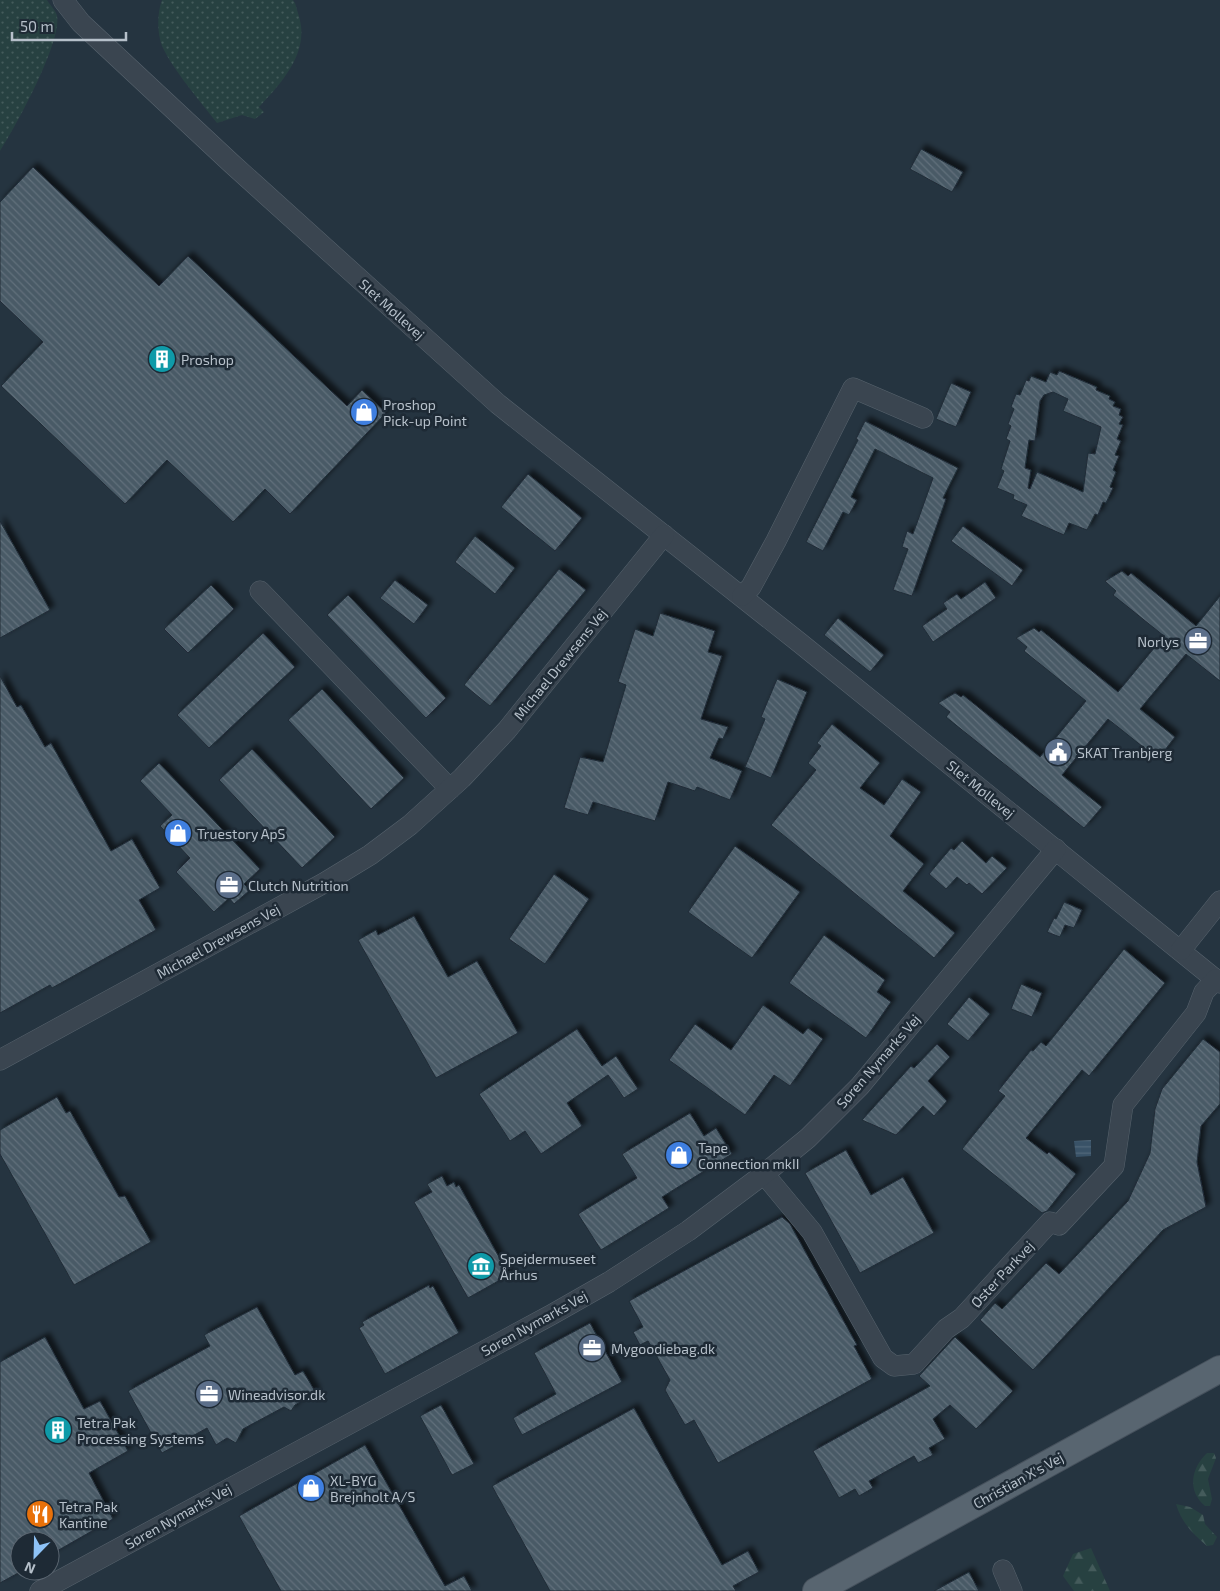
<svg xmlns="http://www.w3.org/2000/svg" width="1220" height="1591" font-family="'Exo 2',sans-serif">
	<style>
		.grass { fill: url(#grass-dots) }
		.forest { fill: url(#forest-firs) }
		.water { fill: url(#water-rules) }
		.building { fill: url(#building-back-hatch); stroke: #202c37; fill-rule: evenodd; filter: url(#shadow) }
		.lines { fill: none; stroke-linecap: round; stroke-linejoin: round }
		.minor-casing { stroke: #57636d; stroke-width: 21 }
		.major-casing { stroke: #46515c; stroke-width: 28 }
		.minor { stroke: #3a4550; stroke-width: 20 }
		.major { stroke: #586570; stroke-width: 26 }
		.labels { text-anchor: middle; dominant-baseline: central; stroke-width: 5; stroke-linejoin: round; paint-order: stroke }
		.street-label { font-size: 14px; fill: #b6c0ca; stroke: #1e2a35 }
		.poi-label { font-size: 14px; fill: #b6c0ca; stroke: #1e2a35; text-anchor: start }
	</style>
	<defs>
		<pattern id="grass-dots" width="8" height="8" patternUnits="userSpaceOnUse" patternTransform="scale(1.25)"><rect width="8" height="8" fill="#274141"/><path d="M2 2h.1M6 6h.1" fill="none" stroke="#445b5b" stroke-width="1.8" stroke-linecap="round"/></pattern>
		<pattern id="forest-firs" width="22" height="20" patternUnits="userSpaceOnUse" patternTransform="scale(1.25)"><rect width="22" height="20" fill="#274141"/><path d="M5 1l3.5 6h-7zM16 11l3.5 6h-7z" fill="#445b5b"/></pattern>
		<pattern id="water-rules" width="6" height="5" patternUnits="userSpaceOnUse" patternTransform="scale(1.25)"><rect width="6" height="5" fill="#395267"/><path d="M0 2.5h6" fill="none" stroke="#53697b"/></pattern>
		<pattern id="building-back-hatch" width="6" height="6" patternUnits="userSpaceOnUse" patternTransform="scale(1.25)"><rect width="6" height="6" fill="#495a66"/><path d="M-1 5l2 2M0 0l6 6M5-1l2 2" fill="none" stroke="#61707b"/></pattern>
		<filter id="shadow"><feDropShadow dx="4.5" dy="-4.5" stdDeviation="2.5" flood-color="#0009"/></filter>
	</defs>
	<rect width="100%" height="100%" fill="#253440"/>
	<g class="grass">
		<path d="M0,0H47C50,5 56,11 57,16C62,42 15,128 0,151Z"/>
		<path d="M162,0H293L295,3C297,10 300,18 301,26C305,58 279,86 259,107L264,112L255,119L242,115L217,123C200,101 173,70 162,46C157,33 157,13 162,0Z"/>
	</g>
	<g class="forest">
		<path d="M1207,1453H1214L1216,1458L1208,1479L1212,1499L1210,1506H1205C1187,1491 1191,1468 1207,1453Z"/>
		<path d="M1176,1504L1190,1507L1203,1515L1205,1524L1217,1537L1213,1545L1207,1546C1193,1534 1181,1522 1176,1504Z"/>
		<polygon points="1091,1548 1110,1591 1074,1591 1063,1576 1073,1554"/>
	</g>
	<polygon class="water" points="1091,1140 1091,1156 1076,1157 1074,1141"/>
	<g class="building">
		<polygon points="921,149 963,172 952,192 910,169"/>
		<polygon points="33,167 159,286 188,256 347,406 362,390 386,413 290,514 265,489 233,522 167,460 125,504 1,386 43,342 0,301 0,202"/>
		<path d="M1059,371L1097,387L1096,390L1110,396L1109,399L1115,402L1113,406L1121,409L1119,415L1123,417L1119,424L1123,425L1117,439L1121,441L1115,455L1119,456L1113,470L1116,472L1110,487L1113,488L1106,503L1103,502L1098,515L1095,514L1087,530L1069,523L1064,535L1021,516L1027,505L1013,499L1014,495L997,488L1004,471L1001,469L1010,441L1006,439L1011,426L1008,424L1014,409L1011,407L1016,394L1020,395L1026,380L1029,381L1031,376L1046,382L1050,372L1057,375ZM1053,392L1068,399L1063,411L1101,427L1095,454L1088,453L1083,492L1037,472L1030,489L1028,488L1031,470L1025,468L1029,440L1035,441L1040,401L1044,395Z"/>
		<polygon points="951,383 971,392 956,427 936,419"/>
		<polygon points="865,421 958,468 943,498 946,499 912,596 893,590 908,549 902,547 907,531 913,534 933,478 875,449 851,497 857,500 849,515 843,512 823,551 806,542 858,440 856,439"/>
		<polygon points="528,474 582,518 555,551 501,507"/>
		<polygon points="0,521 50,610 0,638"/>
		<polygon points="963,526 1023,570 1012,586 951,541"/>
		<polygon points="475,536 515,568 495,594 455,562"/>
		<polygon points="559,569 586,590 490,706 464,685"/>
		<polygon points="1122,571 1128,576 1131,573 1196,626 1220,596 1220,681 1186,654 1140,709 1175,737 1158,759 1108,719 1062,775 1102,807 1084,828 946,717 950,712 938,703 955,693 961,697 963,695 1040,757 1086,701 1024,651 1027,647 1016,638 1034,628 1039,632 1041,630 1118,692 1164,636 1113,595 1116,591 1105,581"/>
		<polygon points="395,580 428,605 414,624 380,598"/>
		<polygon points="985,582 996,598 933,642 922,626 947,609 943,603 957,594 961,599"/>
		<polygon points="211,585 234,609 188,653 164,629"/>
		<polygon points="348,595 446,698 426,718 327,615"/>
		<polygon points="660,613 715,631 708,652 722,656 701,719 728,727 723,739 719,738 710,758 742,771 730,800 697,787 695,791 668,782 655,821 593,802 588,815 564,808 580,757 603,762 626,685 618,682 635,629 653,636"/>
		<polygon points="838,618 884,655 870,672 824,635"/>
		<polygon points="263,633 295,667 209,748 177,715"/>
		<polygon points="0,676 17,707 21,705 45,747 51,743 111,851 132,839 160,888 139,900 156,930 52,988 50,985 0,1013"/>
		<polygon points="777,679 807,692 771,778 745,767 765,719 761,717"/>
		<polygon points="322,689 404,778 371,809 288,720"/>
		<polygon points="832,724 880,763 860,788 884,805 902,779 921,792 890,836 924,864 903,891 955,933 934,958 771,825 816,770 808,763 821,746 817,743"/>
		<polygon points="252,749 335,837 302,868 219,780"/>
		<polygon points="159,763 260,869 244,884 250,890 234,904 229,898 214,912 176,872 190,858 160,826 172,815 140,781"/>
		<polygon points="962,841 986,863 992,856 1007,868 982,894 969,883 967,885 957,877 946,889 929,874 951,848 954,850"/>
		<polygon points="735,846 800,892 752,958 688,912"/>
		<polygon points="554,874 589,899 545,964 509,939"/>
		<polygon points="1064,902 1082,910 1074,928 1065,925 1060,937 1047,932 1054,918 1056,919"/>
		<polygon points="414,916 448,977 477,961 518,1033 436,1078 358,940 376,930 378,935"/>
		<polygon points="824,935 885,980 877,992 891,1002 866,1038 789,983"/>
		<polygon points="1124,949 1165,983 1089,1076 1082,1070 1026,1138 1047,1154 1049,1152 1076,1174 1047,1211 1042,1213 962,1149 1005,1096 998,1091 1031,1050 1033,1051 1041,1042 1046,1046"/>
		<polygon points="1021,984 1042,993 1032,1017 1011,1009"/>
		<polygon points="969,997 990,1014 968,1041 947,1024"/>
		<polygon points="763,1005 803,1034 808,1028 823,1039 790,1086 774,1075 745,1115 669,1060 695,1024 731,1050"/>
		<polygon points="577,1029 602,1066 616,1056 638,1089 624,1098 608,1075 567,1103 582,1126 541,1154 525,1131 510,1141 479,1094"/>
		<polygon points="1203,1039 1220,1052 1220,1104 1201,1126 1197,1162 1206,1207 1163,1230 1033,1370 980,1320 995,1303 1002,1309 1046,1263 1059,1274 1128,1201 1150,1153 1155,1109 1162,1089"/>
		<polygon points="937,1044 950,1057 928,1081 947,1101 934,1116 923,1106 896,1135 862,1120 911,1066 914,1068"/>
		<polygon points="57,1097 66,1113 70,1111 119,1197 125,1196 151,1242 74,1285 0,1154 0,1130"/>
		<polygon points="690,1113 704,1136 716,1128 732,1154 662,1197 669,1208 601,1250 578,1214 637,1178 622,1154"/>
		<polygon points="846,1150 871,1195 903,1177 934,1233 860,1273 805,1173"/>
		<polygon points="442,1176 447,1186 454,1182 456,1187 459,1185 509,1275 468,1298 414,1202 432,1192 427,1184"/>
		<polygon points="782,1217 790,1224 857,1345 854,1346 872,1379 718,1463 694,1420 685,1425 665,1390 670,1380 648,1341 640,1345 633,1332 643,1327 629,1301"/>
		<polygon points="429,1285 430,1288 433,1286 459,1333 385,1374 359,1328 364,1325 362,1322"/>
		<polygon points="257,1307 295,1375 303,1371 316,1393 295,1405 291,1411 284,1407 243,1429 236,1443 227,1438 216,1445 207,1428 162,1453 128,1391 210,1346 204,1335"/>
		<polygon points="590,1323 622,1382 522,1435 513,1418 556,1394 534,1353"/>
		<polygon points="45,1337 84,1409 100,1401 128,1451 89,1473 113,1519 50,1555 50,1541 20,1541 20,1572 0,1583 0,1362"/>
		<polygon points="955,1337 1013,1391 976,1429 950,1405 933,1419 945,1439 929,1448 933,1455 918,1463 914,1456 869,1481 873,1488 859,1496 855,1489 839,1498 813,1451 930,1386 919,1376"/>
		<polygon points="441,1405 474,1464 452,1475 420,1416"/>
		<polygon points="634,1408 722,1565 748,1551 759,1572 733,1586 736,1591 550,1591 492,1486"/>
		<polygon points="365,1445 445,1586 464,1576 472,1591 281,1591 239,1516"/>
		<polygon points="969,1572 979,1591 934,1591"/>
	</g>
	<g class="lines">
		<g class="minor-casing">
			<g id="minor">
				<polyline points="63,0 81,23 231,163 498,404 800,643 1220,983"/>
				<polyline points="260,591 450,789"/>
				<polyline points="742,596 751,587 776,541 853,388 923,418"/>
				<polyline points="1181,950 1220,901"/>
				<polyline points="0,1060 324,883 370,855 410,825 462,778 507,730 664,535"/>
				<polyline points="764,1174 812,1232 883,1358 894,1366 914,1364 946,1329 962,1318 1050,1222 1059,1225 1114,1166 1123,1105 1196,1013 1204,992 1216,979"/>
				<polyline points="1003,1570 1012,1591"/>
				<polyline points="40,1591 551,1315 609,1282 688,1231 764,1174 808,1138 860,1086 1056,849"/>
			</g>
		</g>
		<g class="major-casing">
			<polyline id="major" points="816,1591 1220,1369"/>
		</g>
		<use href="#minor" class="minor"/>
		<use href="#major" class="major"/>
	</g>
	<defs>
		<g id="building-disc" transform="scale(1.4375)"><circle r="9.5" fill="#0f9aa8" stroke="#1e2a35"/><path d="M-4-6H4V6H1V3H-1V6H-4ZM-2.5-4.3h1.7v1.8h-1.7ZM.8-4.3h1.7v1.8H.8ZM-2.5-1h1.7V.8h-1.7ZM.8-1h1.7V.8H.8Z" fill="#fff"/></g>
		<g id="shop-disc" transform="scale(1.4375)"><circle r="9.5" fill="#3f7fe0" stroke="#1e2a35"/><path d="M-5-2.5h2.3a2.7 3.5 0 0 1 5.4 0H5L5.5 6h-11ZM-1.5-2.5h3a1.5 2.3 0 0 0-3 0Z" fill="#fff"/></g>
		<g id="office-disc" transform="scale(1.4375)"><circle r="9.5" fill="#5c6f8a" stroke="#1e2a35"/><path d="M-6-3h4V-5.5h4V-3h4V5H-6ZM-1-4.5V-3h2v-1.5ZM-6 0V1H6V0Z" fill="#fff"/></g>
		<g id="civic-disc" transform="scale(1.4375)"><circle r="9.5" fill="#5c6f8a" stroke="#1e2a35"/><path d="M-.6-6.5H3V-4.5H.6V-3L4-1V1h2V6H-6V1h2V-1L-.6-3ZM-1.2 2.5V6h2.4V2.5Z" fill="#fff"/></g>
		<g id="museum-disc" transform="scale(1.4375)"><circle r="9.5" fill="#0f9aa8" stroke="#1e2a35"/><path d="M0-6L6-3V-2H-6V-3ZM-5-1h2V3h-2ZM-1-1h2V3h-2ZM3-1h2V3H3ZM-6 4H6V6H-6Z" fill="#fff"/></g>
		<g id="restaurant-disc" transform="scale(1.4375)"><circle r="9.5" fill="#e8710a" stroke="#1e2a35"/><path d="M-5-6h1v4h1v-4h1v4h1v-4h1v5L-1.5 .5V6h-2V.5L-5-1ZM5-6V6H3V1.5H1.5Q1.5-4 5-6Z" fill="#fff"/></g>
	</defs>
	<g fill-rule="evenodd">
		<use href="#building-disc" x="162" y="359"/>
		<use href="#shop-disc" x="364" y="412"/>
		<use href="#office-disc" x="1198" y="641"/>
		<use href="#civic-disc" x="1058" y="752"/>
		<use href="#shop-disc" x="178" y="833"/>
		<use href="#office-disc" x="229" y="885"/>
		<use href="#shop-disc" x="679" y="1155"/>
		<use href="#museum-disc" x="481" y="1266"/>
		<use href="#office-disc" x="592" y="1348"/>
		<use href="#office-disc" x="209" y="1394"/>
		<use href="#building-disc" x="58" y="1430"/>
		<use href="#shop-disc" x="311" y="1488"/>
		<use href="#restaurant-disc" x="40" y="1514"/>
	</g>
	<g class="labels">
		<g class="street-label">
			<text transform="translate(392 309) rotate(42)">Slet Møllevej</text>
			<text transform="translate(560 664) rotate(-51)">Michael Drewsens Vej</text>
			<text transform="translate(981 789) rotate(39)">Slet Møllevej</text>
			<text transform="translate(218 941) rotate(-29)">Michael Drewsens Vej</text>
			<text transform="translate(878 1061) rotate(-49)">Søren Nymarks Vej</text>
			<text transform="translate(1002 1274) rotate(-47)">Øster Parkvej</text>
			<text transform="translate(534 1323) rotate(-29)">Søren Nymarks Vej</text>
			<text transform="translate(1018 1480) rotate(-29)">Christian X's Vej</text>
			<text transform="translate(178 1516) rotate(-29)">Søren Nymarks Vej</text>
		</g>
		<g class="poi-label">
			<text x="181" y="359">Proshop</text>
			<text x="383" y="404">Proshop<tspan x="383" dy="16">Pick-up Point</tspan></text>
			<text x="1179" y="641" text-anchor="end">Norlys</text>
			<text x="1077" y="752">SKAT Tranbjerg</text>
			<text x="197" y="833">Truestory ApS</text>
			<text x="248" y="885">Clutch Nutrition</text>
			<text x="698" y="1147">Tape<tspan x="698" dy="16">Connection mkII</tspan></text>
			<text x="500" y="1258">Spejdermuseet<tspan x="500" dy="16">Århus</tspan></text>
			<text x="611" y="1348">Mygoodiebag.dk</text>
			<text x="228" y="1394">Wineadvisor.dk</text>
			<text x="77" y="1422">Tetra Pak<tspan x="77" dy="16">Processing Systems</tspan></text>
			<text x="330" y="1480">XL-BYG<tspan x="330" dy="16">Brejnholt A/S</tspan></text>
			<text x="59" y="1506">Tetra Pak<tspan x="59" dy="16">Kantine</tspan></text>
		</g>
	</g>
	<g transform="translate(35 1556) rotate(203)"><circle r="24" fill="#1e2a35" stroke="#5b6671"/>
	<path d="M0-4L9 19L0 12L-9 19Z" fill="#8ec3f7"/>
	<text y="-8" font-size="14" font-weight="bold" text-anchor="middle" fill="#b6c0ca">N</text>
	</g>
	<path d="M12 32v8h114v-8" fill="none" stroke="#b6c0ca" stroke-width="2.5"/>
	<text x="20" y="32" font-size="15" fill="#b6c0ca" stroke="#1e2a35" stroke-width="4" paint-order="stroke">50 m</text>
</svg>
